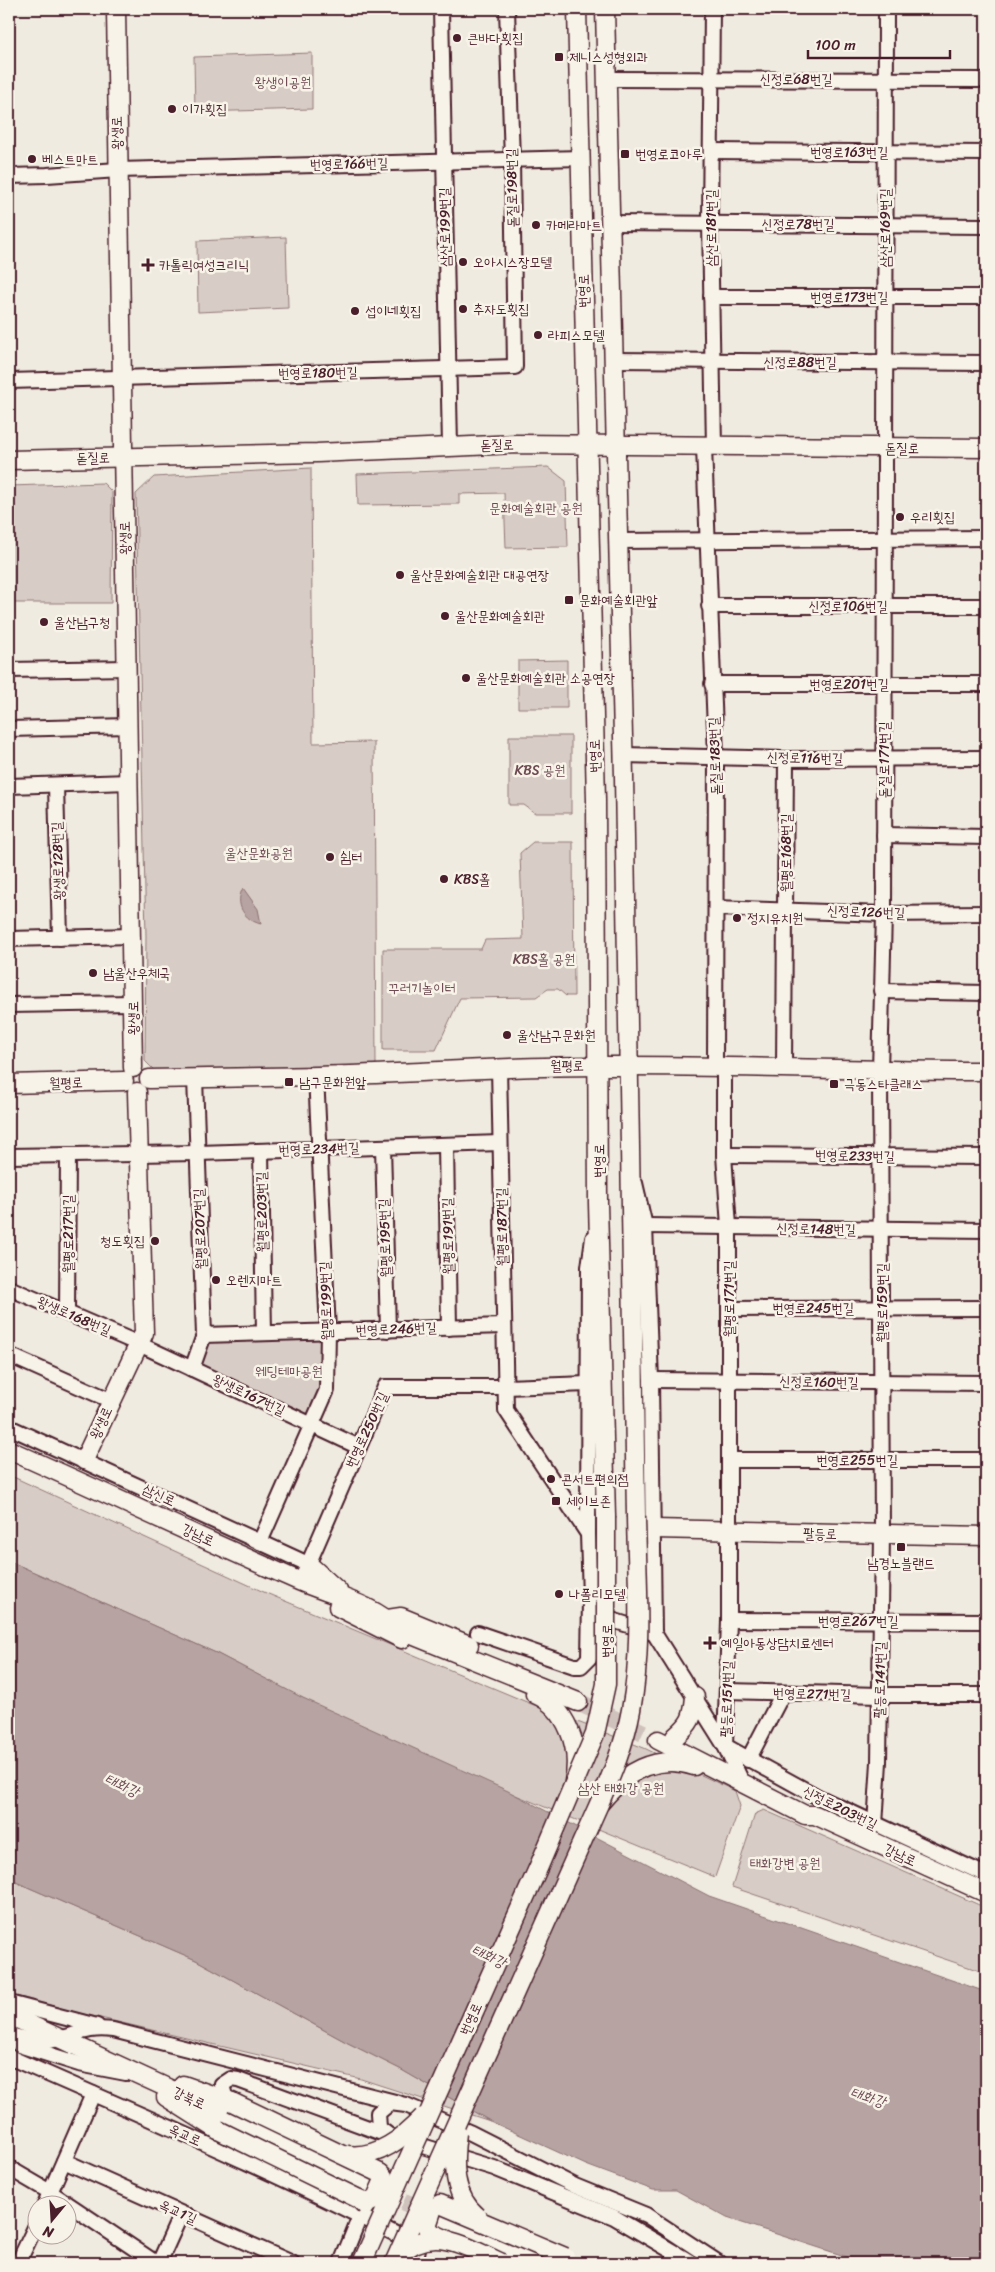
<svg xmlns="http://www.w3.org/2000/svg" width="995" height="2272" font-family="Sriracha,'Poor Story',sans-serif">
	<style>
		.green { fill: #d8cdc6; stroke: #917678 }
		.water { fill: #b7a4a2; stroke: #8b6f72 }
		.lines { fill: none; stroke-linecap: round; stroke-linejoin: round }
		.major-tunnel { stroke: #cfc2bc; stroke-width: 18; stroke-dasharray: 18 9; stroke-linecap: butt }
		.minor-casing { stroke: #4a1f2b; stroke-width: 18 }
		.major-casing { stroke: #4a1f2b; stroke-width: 21 }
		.minor { stroke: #f7f3e8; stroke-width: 14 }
		.major { stroke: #f7f3e8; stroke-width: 18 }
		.major-bridge-casing { stroke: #4a1f2b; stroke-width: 21; stroke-linecap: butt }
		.major-bridge { stroke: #f7f3e8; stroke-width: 18 }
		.poi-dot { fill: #4a1f2b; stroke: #f7f3e8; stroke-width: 2 }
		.labels { text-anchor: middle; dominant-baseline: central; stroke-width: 5; stroke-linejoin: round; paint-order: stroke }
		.poi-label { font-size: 14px; fill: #4a1f2b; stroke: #f7f3e8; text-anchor: start }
		.street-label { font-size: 14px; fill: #4a1f2b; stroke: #f7f3e8 }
		.park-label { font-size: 14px; fill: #6e4a52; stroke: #f7f3e8 }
		.water-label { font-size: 15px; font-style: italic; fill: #704e55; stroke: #f7f3e8 }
	</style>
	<rect width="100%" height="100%" fill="#f0ebe0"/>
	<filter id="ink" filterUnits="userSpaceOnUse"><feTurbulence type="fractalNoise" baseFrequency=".02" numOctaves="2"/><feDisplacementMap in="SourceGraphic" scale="10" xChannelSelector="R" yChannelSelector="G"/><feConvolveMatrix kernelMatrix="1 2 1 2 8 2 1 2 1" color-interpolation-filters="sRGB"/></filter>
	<g filter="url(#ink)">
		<g class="green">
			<polygon points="312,53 312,109 195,112 194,57"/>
			<polygon points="286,237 288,308 198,312 197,241"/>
			<polygon points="548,467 566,481 568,547 506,548 504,493 459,494 459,504 358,505 357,474"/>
			<polygon points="311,468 313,743 374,742 376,1067 156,1072 145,1061 146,936 136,494 154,477"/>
			<polygon points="103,483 112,492 111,603 9,603 9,486"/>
			<polygon points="567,660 567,708 518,708 518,661"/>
			<polygon points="509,736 571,736 571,813 535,813 524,805 509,805"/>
			<polygon points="533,842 573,842 574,996 566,996 558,989 548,989 536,997 460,998 436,1050 383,1050 383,949 481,949 485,940 523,939 520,853"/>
			<polygon points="328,1331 327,1390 312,1425 192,1369 204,1335"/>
			<polygon points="9,1475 266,1593 529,1703 644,1748 735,1791 740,1806 715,1877 382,1740 216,1653 9,1561"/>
			<polygon points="764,1810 986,1908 986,1973 732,1887 755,1814"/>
			<polygon points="9,1879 196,1960 346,2042 400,2069 490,2121 361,2079 75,2012 9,1994"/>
		</g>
		<g class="water">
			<path d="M243,888L258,909L261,924C244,920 234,904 243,888Z"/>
			<polygon points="9,1561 216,1653 303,1698 508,1791 709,1896 986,1992 986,2263 866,2263 727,2218 676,2190 653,2190 586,2165 490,2121 400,2069 346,2042 196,1960 9,1879"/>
		</g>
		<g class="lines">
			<g class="major-tunnel">
				<polyline points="578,1702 658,1740"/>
				<polyline points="379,2190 432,2215"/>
			</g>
			<g class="minor-casing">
				<g id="minor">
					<polyline points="441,9 450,446"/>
					<polyline points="712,9 710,223 714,447"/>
					<polyline points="607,79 986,80"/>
					<polyline points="711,151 986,153"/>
					<polyline points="9,176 47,175 118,170 581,158"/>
					<polyline points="610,223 986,226"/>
					<polyline points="711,297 986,297"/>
					<polyline points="613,360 986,363"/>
					<polyline points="9,381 515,367 512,160 507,9"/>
					<polyline points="704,447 716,756 715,1066"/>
					<polyline points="618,541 986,538"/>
					<polyline points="709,606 986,606"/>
					<polyline points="9,670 128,668"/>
					<polyline points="712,684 986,684"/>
					<polyline points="9,729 128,726"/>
					<polyline points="623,755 786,759 986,758"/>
					<polyline points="56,785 60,938"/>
					<polyline points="9,786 129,782"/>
					<polyline points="884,835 986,837"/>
					<polyline points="716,908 884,914 986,913"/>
					<polyline points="9,939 132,936"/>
					<polyline points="881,991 986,993"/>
					<polyline points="9,1005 133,1003"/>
					<polyline points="724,1066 724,1155 729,1226 729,1620 725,1746"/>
					<polyline points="499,1067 506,1410 588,1534 590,1597 592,1608 599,1616 654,1633 651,1380 645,1226 635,1183"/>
					<polyline points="784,1068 786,759"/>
					<polyline points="446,1145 449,1328"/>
					<polyline points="383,1147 388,1330"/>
					<polyline points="261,1151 264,1333"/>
					<polyline points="724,1155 986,1157"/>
					<polyline points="9,1156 198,1153 500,1143"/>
					<polyline points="645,1226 986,1230"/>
					<polyline points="9,1288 139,1344 359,1447"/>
					<polyline points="729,1309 986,1308"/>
					<polyline points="67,1313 68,1155"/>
					<polyline points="204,1335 504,1326"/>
					<polyline points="9,1355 112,1401"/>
					<polyline points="192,1369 204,1335 195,1078"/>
					<polyline points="651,1380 986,1383"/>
					<polyline points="9,1427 308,1564"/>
					<polyline points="729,1460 986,1460"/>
					<polyline points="588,1534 589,1267 593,1238"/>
					<polyline points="260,1542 327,1390 328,1331 316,1075"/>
					<polyline points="304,1574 385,1387 506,1387 588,1384"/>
					<polyline points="729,1620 986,1621"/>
					<polyline points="478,1633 574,1666 581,1666 589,1658 590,1600"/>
					<polyline points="654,1633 725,1746 743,1784"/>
					<polyline points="727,1691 880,1695 986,1695"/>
					<polyline points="725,1746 818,1797 986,1875"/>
					<polyline points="748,1760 783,1693"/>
					<polyline points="875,1825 879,1762 882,1535 880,1071 884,914 886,9"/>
					<polyline points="9,2003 97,2026"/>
					<path d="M9,2035C21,2038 34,2042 48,2041C74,2038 83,2026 113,2030L399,2103"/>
					<polyline points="19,2045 79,2064 126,2073"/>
					<path d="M9,2057C145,2117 283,2175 415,2244L418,2249L415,2263"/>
					<polyline points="232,2102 225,2096 222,2085 231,2079 238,2080 390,2136 494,2168 614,2217 692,2263"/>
					<polyline points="387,2134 379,2128 378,2113 390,2103 406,2105 471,2133 575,2186 646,2215 719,2263"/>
					<polyline points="64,2161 292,2263"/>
					<polyline points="9,2168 50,2192 156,2263"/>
					<polyline points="45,2204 93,2094"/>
					<polyline points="18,2263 38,2221"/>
					<polyline points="159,2263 181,2214"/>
					<polyline points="341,2263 360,2216"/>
				</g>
			</g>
			<g class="major-casing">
				<g id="major">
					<polyline points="116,9 133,1068"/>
					<polyline points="577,9 596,800 598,1203 606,1517"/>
					<polyline points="605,9 624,777 636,1516"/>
					<polyline points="9,460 317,453 516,444 986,448"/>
					<path d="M149,1079C216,1078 283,1077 351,1075C434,1072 516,1066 599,1066C728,1065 857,1071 986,1071"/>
					<polyline points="9,1084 124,1081"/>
					<path d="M9,1450C106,1493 202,1539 299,1581C329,1594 376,1605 397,1629L578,1702"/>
					<polyline points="84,1460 144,1333 137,1092"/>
					<polyline points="654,1529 986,1536"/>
					<polyline points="308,1564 338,1591"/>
					<polyline points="338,1607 402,1639"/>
					<polyline points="388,1619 401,1617 469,1645"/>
					<path d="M535,1694C567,1708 581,1747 574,1781"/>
					<path d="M675,1737C691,1723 693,1718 695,1697"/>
					<polyline points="658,1740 805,1815 815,1815 986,1893"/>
					<path d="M600,1803C624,1773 656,1753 694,1766"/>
					<polyline points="9,2015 187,2097 367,2184"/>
					<polyline points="183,2085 232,2102"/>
					<polyline points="166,2097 218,2130"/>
					<polyline points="443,2220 538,2263"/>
				</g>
			</g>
			<use href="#minor" class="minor"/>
			<use href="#major" class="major"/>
			<g class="major-bridge-casing">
				<g id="major-bridge">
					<polyline points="232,2102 380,2173 383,2176 383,2182 375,2200 368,2203 359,2199"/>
					<polyline points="218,2130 359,2199 366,2206"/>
					<path d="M457,2133C453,2163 452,2196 478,2217"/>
					<path d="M347,2155C378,2159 403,2138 423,2117"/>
					<polyline points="448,2240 432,2233 427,2226 433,2208 440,2204 565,2257"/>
					<path d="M398,2256C433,2222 465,2247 502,2263"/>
					<polyline points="362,2263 539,1866 595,1734 606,1684 606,1517"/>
					<path d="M394,2263L599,1804C612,1774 625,1743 631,1710C643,1647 637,1580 636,1516"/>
				</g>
			</g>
			<use href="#major-bridge" class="major-bridge"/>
		</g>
	</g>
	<g class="poi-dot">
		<circle cx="457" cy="38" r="5"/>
		<rect x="554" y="52" width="10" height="10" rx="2.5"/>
		<circle cx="172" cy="109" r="5"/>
		<rect x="620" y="149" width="10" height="10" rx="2.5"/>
		<circle cx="32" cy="159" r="5"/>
		<circle cx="536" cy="225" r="5"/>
		<circle cx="463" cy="262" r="5"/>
		<path d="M145.5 257.5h5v5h5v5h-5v5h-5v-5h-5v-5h5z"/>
		<circle cx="463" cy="309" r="5"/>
		<circle cx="355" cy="311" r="5"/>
		<circle cx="538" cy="335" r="5"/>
		<circle cx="900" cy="517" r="5"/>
		<circle cx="400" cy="575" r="5"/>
		<rect x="564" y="595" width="10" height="10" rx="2.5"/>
		<circle cx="445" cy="616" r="5"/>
		<circle cx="44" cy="622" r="5"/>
		<circle cx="466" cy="678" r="5"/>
		<circle cx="330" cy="857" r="5"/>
		<circle cx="444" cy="879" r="5"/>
		<circle cx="737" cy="918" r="5"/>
		<circle cx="93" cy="973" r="5"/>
		<circle cx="507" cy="1035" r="5"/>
		<rect x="284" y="1077" width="10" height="10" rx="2.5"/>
		<rect x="829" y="1079" width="10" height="10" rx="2.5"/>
		<circle cx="155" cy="1241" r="5"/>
		<circle cx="216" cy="1280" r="5"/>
		<circle cx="551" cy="1479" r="5"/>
		<rect x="551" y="1496" width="10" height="10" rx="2.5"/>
		<rect x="896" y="1542" width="10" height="10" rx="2.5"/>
		<circle cx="559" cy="1594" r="5"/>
		<path d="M707.5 1635.5h5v5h5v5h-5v5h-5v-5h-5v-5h5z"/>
	</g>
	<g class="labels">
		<g class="poi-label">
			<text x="467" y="38">큰바다횟집</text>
			<text x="569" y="57">제니스성형외과</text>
			<text x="182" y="109">이가횟집</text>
			<text x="635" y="154">번영로코아루</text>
			<text x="42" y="159">베스트마트</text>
			<text x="546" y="225">카메라마트</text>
			<text x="473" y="262">오아시스장모텔</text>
			<text x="159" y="265">카톨릭여성크리닉</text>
			<text x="473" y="309">추자도횟집</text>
			<text x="365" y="311">섭이네횟집</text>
			<text x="548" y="335">라피스모텔</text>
			<text x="910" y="517">우리횟집</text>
			<text x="410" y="575">울산문화예술회관 대공연장</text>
			<text x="579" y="600">문화예술회관앞</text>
			<text x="455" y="616">울산문화예술회관</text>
			<text x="54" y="622">울산남구청</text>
			<text x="476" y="678">울산문화예술회관 소공연장</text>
			<text x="340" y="857">쉼터</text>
			<text x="454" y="879">KBS홀</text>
			<text x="747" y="918">정지유치원</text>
			<text x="103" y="973">남울산우체국</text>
			<text x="517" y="1035">울산남구문화원</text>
			<text x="299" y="1082">남구문화원앞</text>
			<text x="844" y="1084">극동스타클래스</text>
			<text x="145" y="1241" text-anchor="end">청도횟집</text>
			<text x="226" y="1280">오렌지마트</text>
			<text x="561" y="1479">콘서트편의점</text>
			<text x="566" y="1501">세이브존</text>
			<text x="901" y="1563" text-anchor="middle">남경노블랜드</text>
			<text x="569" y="1594">나폴리모텔</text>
			<text x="721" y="1643">예일아동상담치료센터</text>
		</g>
		<g class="street-label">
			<text x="796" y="79">신정로68번길</text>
			<text transform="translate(117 133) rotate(-91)">왕생로</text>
			<text x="849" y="152">번영로163번길</text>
			<text transform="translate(349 164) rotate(-1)">번영로166번길</text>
			<text transform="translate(512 188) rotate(-91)">돋질로198번길</text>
			<text x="798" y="224">신정로78번길</text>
			<text transform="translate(445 227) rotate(-91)">삼산로199번길</text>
			<text transform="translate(711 228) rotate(-90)">삼산로181번길</text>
			<text transform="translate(885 228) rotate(-90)">삼산로169번길</text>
			<text transform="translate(584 291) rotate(-91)">번영로</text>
			<text x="849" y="297">번영로173번길</text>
			<text x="800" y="362">신정로88번길</text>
			<text transform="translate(318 373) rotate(-1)">번영로180번길</text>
			<text transform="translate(497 445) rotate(-1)">돋질로</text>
			<text x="902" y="448">돋질로</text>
			<text transform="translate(93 458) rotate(-1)">돋질로</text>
			<text transform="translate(125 538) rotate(-91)">왕생로</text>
			<text x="848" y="606">신정로106번길</text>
			<text x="849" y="684">번영로201번길</text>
			<text transform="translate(595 756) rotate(-91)">번영로</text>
			<text transform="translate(715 756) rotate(-92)">돋질로183번길</text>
			<text transform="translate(805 758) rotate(1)">신정로116번길</text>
			<text transform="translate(884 760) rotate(-90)">돋질로171번길</text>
			<text transform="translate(786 853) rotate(-90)">월평로168번길</text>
			<text transform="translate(58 861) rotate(-92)">왕생로128번길</text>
			<text transform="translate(866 912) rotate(2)">신정로126번길</text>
			<text transform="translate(133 1018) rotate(-90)">왕생로</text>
			<text transform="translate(567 1066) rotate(-1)">월평로</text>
			<text transform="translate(66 1083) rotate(-2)">월평로</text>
			<text transform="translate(319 1149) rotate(-2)">번영로234번길</text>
			<text transform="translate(855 1156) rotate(1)">번영로233번길</text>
			<text transform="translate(599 1161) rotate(-90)">번영로</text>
			<text transform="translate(262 1212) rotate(-91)">월평로203번길</text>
			<text transform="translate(502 1227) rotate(-91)">월평로187번길</text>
			<text transform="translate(200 1229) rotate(-92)">월평로207번길</text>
			<text transform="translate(816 1229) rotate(1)">신정로148번길</text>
			<text transform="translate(68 1234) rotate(-90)">월평로217번길</text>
			<text transform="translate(448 1236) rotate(-91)">월평로191번길</text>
			<text transform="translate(385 1238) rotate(-92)">월평로195번길</text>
			<text transform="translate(729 1299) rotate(-90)">월평로171번길</text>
			<text transform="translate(326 1301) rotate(-92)">월평로199번길</text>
			<text transform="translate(882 1303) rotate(-90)">월평로159번길</text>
			<text x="813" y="1308">번영로245번길</text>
			<text transform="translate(74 1316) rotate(23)">왕생로168번길</text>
			<text transform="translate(396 1329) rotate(-2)">번영로246번길</text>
			<text transform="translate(819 1382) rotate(1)">신정로160번길</text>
			<text transform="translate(249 1395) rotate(25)">왕생로167번길</text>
			<text transform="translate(101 1423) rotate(-65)">왕생로</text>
			<text transform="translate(367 1430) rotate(-65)">번영로250번길</text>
			<text x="857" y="1460">번영로255번길</text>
			<text transform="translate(159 1495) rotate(25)">삼신로</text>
			<text transform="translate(820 1534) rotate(1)">팔등로</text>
			<text transform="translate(198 1535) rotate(25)">강남로</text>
			<text x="858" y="1621">번영로267번길</text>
			<text transform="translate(607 1641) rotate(-90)">번영로</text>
			<text transform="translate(880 1680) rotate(-89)">팔등로141번길</text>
			<text transform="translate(812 1694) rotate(1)">번영로271번길</text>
			<text transform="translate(727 1699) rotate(-88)">팔등로151번길</text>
			<text transform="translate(840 1808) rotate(26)">신정로203번길</text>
			<text transform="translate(900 1855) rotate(25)">강남로</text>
			<text transform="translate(471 2019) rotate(-66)">번영로</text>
			<text transform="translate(189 2098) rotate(25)">강북로</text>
			<text transform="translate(185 2135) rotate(24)">옥교로</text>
			<text transform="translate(178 2212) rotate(24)">옥교1길</text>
		</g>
		<g class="park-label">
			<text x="283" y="82">왕생이공원</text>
			<text x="536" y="508">문화예술회관 공원</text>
			<text x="540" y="770">KBS 공원</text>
			<text x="259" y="853">울산문화공원</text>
			<text x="544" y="959">KBS홀 공원</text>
			<text x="422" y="988">꾸러기놀이터</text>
			<text x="289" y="1371">웨딩테마공원</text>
			<text x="621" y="1788">삼산 태화강 공원</text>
			<text x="785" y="1863">태화강변 공원</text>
		</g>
		<g class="water-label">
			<text transform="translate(122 1785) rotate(25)">태화강</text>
			<text transform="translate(489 1956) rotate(25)">태화강</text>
			<text transform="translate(868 2097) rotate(18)">태화강</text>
		</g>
	</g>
	<rect width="995" height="2272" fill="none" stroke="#f7f3e8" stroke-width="30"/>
	<rect x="15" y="15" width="965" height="2242" fill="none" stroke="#4a1f2b" stroke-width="2" filter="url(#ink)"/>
	<g transform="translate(52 2220) rotate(198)"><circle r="24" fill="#f7f3e8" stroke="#b29e9c"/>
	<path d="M0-4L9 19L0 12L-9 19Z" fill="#4a1f2b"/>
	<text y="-8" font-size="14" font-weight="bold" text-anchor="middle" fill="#4a1f2b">N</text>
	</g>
	<path d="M808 50v8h142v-8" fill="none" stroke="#4a1f2b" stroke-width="2.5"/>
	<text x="815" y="50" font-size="15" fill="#4a1f2b" stroke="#f7f3e8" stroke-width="4" paint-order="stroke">100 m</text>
</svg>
